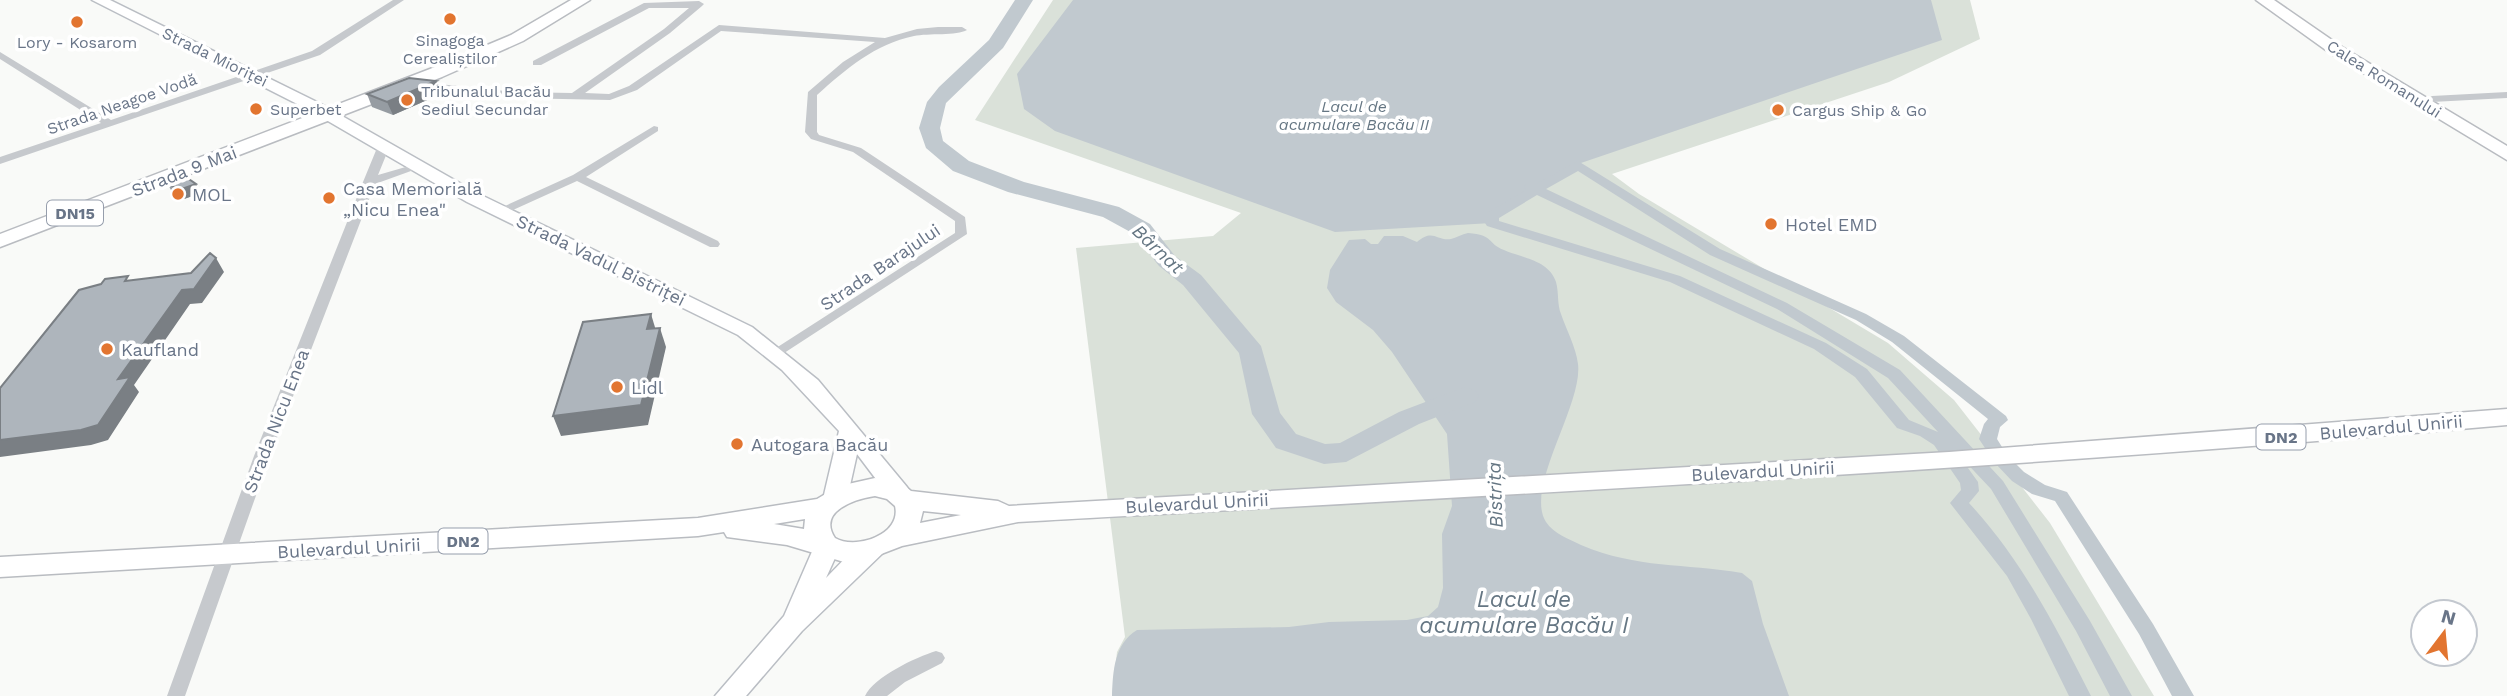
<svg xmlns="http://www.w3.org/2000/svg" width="2507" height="696" font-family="'Work Sans',sans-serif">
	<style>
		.green { fill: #dae1d9 }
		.water { fill: #c1c9cf }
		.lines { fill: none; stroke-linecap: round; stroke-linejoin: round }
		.canal { fill: #c1c9cf; fill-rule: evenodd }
		.river { fill: #c1c9cf; fill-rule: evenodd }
		.secondary-casing { stroke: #babec4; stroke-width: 3 }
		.primary-casing { stroke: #b9bcc1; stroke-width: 3 }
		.street { fill: #c6c9cd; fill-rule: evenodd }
		.secondary { fill: #fff; fill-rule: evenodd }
		.primary { fill: #fff; fill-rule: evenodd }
		.wall { fill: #969ca2 }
		.shaded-wall { fill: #7a7f84 }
		.building { fill: #aeb5bc; stroke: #7a7f84; stroke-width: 2 }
		.poi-dot { fill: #e27530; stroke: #fff; stroke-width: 2.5 }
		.labels { text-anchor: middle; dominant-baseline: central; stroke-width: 7; stroke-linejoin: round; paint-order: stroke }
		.far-poi-label { font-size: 16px; fill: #697588; stroke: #fff; text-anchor: start }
		.far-street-label { font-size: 16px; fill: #697588; stroke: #fff }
		.far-water-label { font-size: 16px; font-style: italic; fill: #657683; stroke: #fff }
		.shield { fill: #fff; stroke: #969eac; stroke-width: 2 }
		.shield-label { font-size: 16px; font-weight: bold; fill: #697588 }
		.street-label { font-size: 18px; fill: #697588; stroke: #fff }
		.poi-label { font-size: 18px; fill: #697588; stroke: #fff; text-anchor: start }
		.water-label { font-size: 19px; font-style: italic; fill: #657683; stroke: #fff }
		.near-water-label { font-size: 23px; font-style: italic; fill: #657683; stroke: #fff }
	</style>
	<rect width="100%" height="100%" fill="#f9faf8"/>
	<polygon class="green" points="1053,0 1970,0 1980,39 1889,82 1612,174 1639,194 1888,343 1954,400 2050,523 2154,696 1112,696 1117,652 1125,637 1076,248 1213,236 1241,213 975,120"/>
	<g class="water">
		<polygon points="1073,0 1931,0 1942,40 1578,164 1491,216 1492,223 1335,232 1055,131 1024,109 1017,74"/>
		<path d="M1468,233C1495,235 1486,243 1504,250C1522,258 1549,260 1556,282C1559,293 1557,304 1561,314C1566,329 1576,347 1578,364C1583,405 1524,488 1546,522C1554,534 1569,539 1581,545C1638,569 1684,563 1742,573L1752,581L1763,624L1789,696H1112C1113,671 1114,644 1137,630L1289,627L1329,622L1407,620L1428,616L1438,607L1443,588L1442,534L1452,506L1447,434L1392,352L1373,330L1336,302L1327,288L1330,270L1349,240L1365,239L1371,244H1378L1384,236H1403L1417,242C1433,228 1436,241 1451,239C1456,238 1462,234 1468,233Z"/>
	</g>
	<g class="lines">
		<path class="canal" d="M1578,161L1720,249L1866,314L1904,336L2006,416L2008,420L2000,427L1997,439L2007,455L2024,472L2045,485L2067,492L2153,624L2194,696H2172L2139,634L2055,501L2032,494L2012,481L1995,463L1979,439L1984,424L1988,419L1892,342L1856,320L1710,255L1578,171L1546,189L1787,303L1900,370L2003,481L2090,621L2132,696H2110L2076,631L1991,489L1958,454L1978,482L1979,491L1969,503C2022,560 2056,627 2091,696H2069L2031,619L2007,576L1950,503L1961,490L1960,483L1934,445L1920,436L1897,428L1855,377L1814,349L1670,282L1487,226L1485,223L1487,213L1526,190L1524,187L1526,184H1536ZM1537,195L1777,309L1888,378L1938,432L1909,420L1867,369L1826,343L1680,276L1499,221V218Z"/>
		<polygon class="river" points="1015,0 1033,0 1003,48 946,103 940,128 943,141 969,161 1024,182 1119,207 1150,224 1175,256 1201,275 1261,346 1280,413 1296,434 1325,444 1340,443 1399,412 1465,387 1475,390 1479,396 1475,402 1419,424 1346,462 1324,464 1276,448 1252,414 1239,353 1183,285 1159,266 1134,234 1103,217 1008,192 953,171 926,148 919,128 927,102 939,87 989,40"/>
		<g class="secondary-casing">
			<g id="secondary">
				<polygon points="92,0 110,0 321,104 479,194 752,327 818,380 907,487 911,493 907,499 891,499 857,454 847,499 844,505 826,505 823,499 839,431 782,370 738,335 467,202 309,110"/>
				<path d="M827,538L836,541L840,547L826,578C841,564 860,537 882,544L886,550L802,631L746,696H715L784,616L814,547L818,541Z"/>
			</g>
		</g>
		<g class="primary-casing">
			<g id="primary">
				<polygon points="571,0 590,0 523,41 442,77 0,247 0,234 430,69 511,35"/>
				<polygon points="2256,0 2274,0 2342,47 2507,146 2507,160 2330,53"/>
				<path d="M2507,409V425C2011,469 1515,494 1018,522L902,546L863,561L844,562L787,545L727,537L724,532L698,536L0,577V557L698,518L817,499L839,486L875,478L906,487L911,491L998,501L1009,506L1949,452ZM875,496L887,499L895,506C902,535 855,550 835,538C817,511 855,499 875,496ZM923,511L961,515L920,523ZM805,519L804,529L774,524Z"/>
			</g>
		</g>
		<g class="street">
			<polygon points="393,0 404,0 320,55 0,164 0,157 101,123 0,59 0,52 111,120 312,51"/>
			<path d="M699,1L704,4L702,6L670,33L585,93L609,94L629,86L719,25L885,38L917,29L938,27H962L967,30C957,36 928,33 914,36C875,44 846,69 817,95V132L819,135L861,148L965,217L967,234L778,357L771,353L773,350L955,233V221L853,152L811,139L805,132L808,92L843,62L875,42L721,31L637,90L610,100L515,98L420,88L415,85L420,82L515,92L572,93L664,29L689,8H649L541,65H533V61L644,3Z"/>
			<polygon points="2507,92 2507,98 2432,102 2427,99 2432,96"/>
			<polygon points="654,126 658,127 658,131 586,177 718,241 720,244 718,247 710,247 577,181 504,214 500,215 494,211 573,175"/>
			<polygon points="383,145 389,148 378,175 416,164 422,167 375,184 270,456 185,696 167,696 254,456 363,182 377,148"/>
			<path d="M936,651L942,653L945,658L942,663L905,682L887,696H865C874,677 916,657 936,651Z"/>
		</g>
		<use href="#secondary" class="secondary"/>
		<use href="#primary" class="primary"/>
	</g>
	<g class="wall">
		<polygon points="436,81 441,94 393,115 372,107 367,94"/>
		<polygon points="166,181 201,193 184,199 171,190"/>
	</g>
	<g class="shaded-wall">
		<polygon points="436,81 441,94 393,115 387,102"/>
		<polygon points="196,184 201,193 184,199 179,190"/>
		<polygon points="216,258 224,272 202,303 190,304 134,385 139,392 108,440 91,445 0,457 0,440 182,290"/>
		<polygon points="651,314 657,334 647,329"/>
		<polygon points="660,328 666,347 648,425 561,436 553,416"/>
	</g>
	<g class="building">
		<polygon points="409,78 436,81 387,102 367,94"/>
		<polygon points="183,175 196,184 179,190 166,181"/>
		<polygon points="210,253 216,258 194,289 182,290 118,379 130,377 98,425 81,430 0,440 0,388 79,290 101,284 105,279 128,276 125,281 191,273"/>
		<polygon points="651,314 647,329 660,328 641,405 553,416 583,322"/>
	</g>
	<g class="poi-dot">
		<circle cx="450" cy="19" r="7"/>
		<circle cx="77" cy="22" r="7"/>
		<circle cx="407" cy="100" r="7"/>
		<circle cx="256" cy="109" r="7"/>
		<circle cx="1778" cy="110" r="7"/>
		<circle cx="178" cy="194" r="7"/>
		<circle cx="329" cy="198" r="7"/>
		<circle cx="1771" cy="224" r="7"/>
		<circle cx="107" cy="349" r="7"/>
		<circle cx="617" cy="387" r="7"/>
		<circle cx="737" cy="444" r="7"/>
	</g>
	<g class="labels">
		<g class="far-poi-label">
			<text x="450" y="40" text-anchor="middle">Sinagoga<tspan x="450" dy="18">Cerealiștilor</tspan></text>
			<text x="77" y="42" text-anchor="middle">Lory - Kosarom</text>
			<text x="421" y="91">Tribunalul Bacău<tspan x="421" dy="18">Sediul Secundar</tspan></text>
			<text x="270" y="109">Superbet</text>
			<text x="1792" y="110">Cargus Ship &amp; Go</text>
		</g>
		<g class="far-street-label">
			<text transform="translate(215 57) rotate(26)">Strada Mioriței</text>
			<text transform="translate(2384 79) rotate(32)">Calea Romanului</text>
			<text transform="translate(122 104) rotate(-19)">Strada Neagoe Vodă</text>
		</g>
		<g class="far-water-label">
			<text x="1354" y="106">Lacul de<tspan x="1354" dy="18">acumulare Bacău II</tspan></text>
		</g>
		<g class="shield">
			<rect x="47" y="200.5" width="56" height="25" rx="5"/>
			<rect x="2256.5" y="424.5" width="49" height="25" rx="5"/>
			<rect x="438.5" y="528.5" width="49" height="25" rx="5"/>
		</g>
		<g class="shield-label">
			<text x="75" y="213">DN15</text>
			<text x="2281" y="437">DN2</text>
			<text x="463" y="541">DN2</text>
		</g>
		<g class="street-label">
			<text transform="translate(184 171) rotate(-21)">Strada 9 Mai</text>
			<text transform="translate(601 260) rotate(26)">Strada Vadul Bistriței</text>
			<text transform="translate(880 267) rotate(-34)">Strada Barajului</text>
			<text transform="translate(276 421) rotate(-69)">Strada Nicu Enea</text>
			<text transform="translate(2391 427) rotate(-5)">Bulevardul Unirii</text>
			<text transform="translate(1763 471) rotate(-3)">Bulevardul Unirii</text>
			<text transform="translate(1197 503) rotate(-3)">Bulevardul Unirii</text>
			<text transform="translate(349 548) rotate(-3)">Bulevardul Unirii</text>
		</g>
		<g class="poi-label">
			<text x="343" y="188">Casa Memorială<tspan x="343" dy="21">„Nicu Enea"</tspan></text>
			<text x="192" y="194">MOL</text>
			<text x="1785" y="224">Hotel EMD</text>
			<text x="121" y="349">Kaufland</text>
			<text x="631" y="387">Lidl</text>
			<text x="751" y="444">Autogara Bacău</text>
		</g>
		<g class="water-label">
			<text transform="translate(1158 249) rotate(43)">Bârnat</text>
			<text transform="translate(1495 495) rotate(-92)">Bistrița</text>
		</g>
		<g class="near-water-label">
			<text x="1524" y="599">Lacul de<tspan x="1524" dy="26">acumulare Bacău I</tspan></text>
		</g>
	</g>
	<g transform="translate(2444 633) rotate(16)"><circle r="33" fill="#ffffff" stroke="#c3c8cf" stroke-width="2"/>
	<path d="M0-5L12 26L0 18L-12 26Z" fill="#e27530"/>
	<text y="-10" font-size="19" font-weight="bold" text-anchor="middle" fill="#697588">N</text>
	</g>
</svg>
